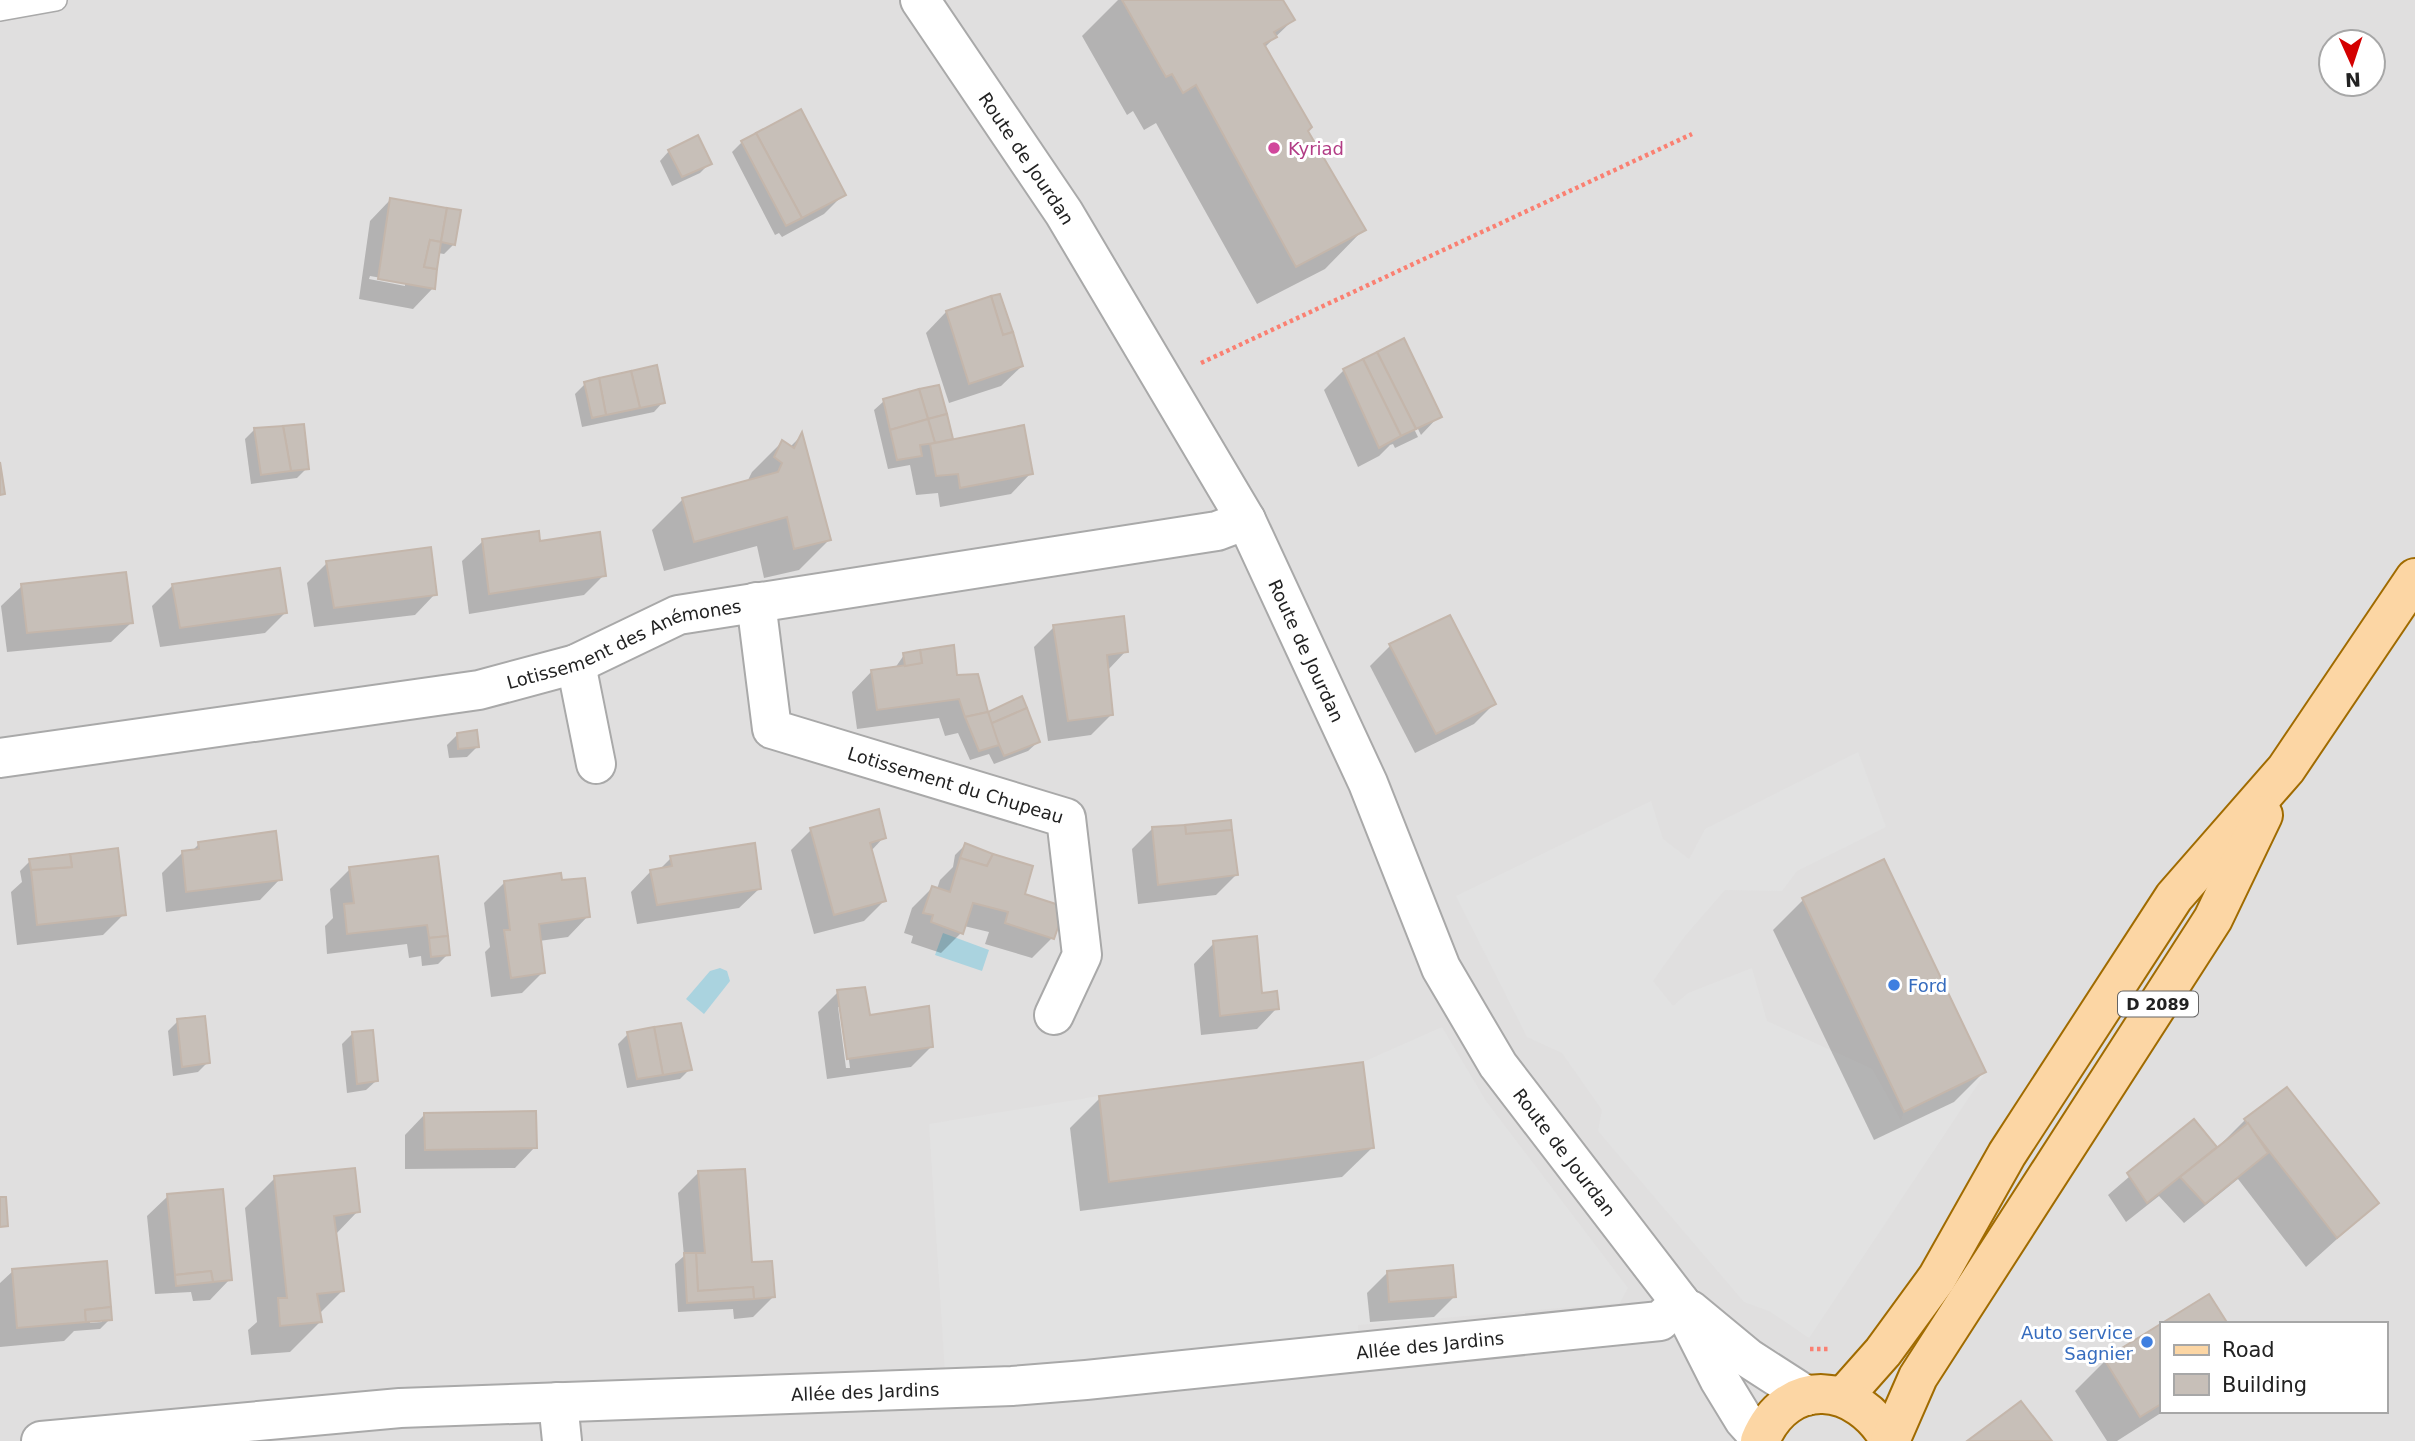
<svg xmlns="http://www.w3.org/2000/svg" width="2415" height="1441" font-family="'DejaVu Sans',sans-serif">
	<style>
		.residential { fill: #e0dfdf; fill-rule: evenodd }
		.parking { fill: #e2e2e2 }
		.water { fill: #aad3df }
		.shadow { fill: #0003; fill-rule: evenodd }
		.building { fill: #c7bfb8; stroke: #c4b6ab; stroke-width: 2 }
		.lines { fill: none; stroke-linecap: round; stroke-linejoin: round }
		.service-casing { stroke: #a9a9a9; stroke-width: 24 }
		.minor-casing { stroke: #a9a9a9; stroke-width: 42 }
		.tertiary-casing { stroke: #a9a9a9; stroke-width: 42 }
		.primary-casing { stroke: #a06b00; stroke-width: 42 }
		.path { stroke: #fa8072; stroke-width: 4.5; stroke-dasharray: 3.5 3.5; stroke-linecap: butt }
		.service { stroke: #fff; stroke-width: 21 }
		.minor { stroke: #fff; stroke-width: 38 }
		.tertiary { stroke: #fff; stroke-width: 38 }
		.primary { stroke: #fcd6a4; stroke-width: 38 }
		.hotel-dot { fill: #d1479c; stroke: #fff; stroke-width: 2.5 }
		.shop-dot { fill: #3f7fe0; stroke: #fff; stroke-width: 2.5 }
		.labels { text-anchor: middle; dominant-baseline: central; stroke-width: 6; stroke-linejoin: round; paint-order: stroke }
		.shield { fill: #fff; stroke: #646464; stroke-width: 2 }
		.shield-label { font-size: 16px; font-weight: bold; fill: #222 }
		.hotel-label { font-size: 18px; fill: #b23c85; stroke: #fff; text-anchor: start }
		.street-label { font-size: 18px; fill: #222; stroke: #fff }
		.shop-label { font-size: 18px; fill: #366cbe; stroke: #fff; text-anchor: start }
	</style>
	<rect width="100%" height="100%" fill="#f2efe9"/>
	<path class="residential" d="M0,0H2415V1441H0ZM2331,42H2373V84H2331ZM2161,1324H2385V1411H2161Z"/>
	<g class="parking">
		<polygon points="1858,752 1886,827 1797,871 1782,891 1725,890 1685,936 1653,981 1673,1006 1688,993 1752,968 1767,1021 1872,1069 1901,1121 1904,1112 1986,1072 1809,1338 1769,1311 1744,1302 1598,1131 1602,1110 1562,1053 1527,1037 1456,896 1651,801 1663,839 1689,859 1705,829"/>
		<polygon points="1442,1027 1486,1101 1628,1288 1620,1303 1358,1325 1358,1338 945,1373 929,1124 1099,1096 1110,1182 1374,1148 1363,1062"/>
	</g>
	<g class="water">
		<polygon points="943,933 989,950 982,971 935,955"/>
		<polygon points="720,968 727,971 730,981 704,1014 686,999 710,971"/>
	</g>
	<g class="shadow">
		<polygon points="1118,0 1281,0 1293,20 1264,48 1306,131 1363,230 1325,269 1257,304 1156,123 1144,130 1133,111 1127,115 1082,36"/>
		<polygon points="742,142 844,194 824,214 782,237 779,233 775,235 732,152"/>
		<polygon points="669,151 710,163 700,173 672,186 660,161"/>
		<path d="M390,200L453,245L444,254L438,253L433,288L413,309L359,299L370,221ZM370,276L405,282V286L369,279Z"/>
		<polygon points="946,312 1022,366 1001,386 949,403 926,333"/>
		<polygon points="1403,340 1439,416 1421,435 1383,358 1379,358 1418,437 1395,448 1393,444 1390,445 1379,456 1358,467 1324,390 1344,370"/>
		<polygon points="585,384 663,402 654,412 582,427 575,394"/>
		<polygon points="884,401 951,439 948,442 1031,473 1011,494 940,507 938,493 916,495 910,465 888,469 874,410"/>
		<polygon points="254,430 307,468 297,478 251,484 245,439"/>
		<polygon points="801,436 829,540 799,570 764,578 757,546 664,571 652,530 683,499 747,482 752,472 782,442 790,447"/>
		<polygon points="483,541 539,543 604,575 584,595 469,614 462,561"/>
		<polygon points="327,563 435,594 415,615 314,627 307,583"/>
		<polygon points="22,586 132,622 111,642 7,652 1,606"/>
		<polygon points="172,586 285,613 265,633 160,647 152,606"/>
		<polygon points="1054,627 1126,651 1107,671 1112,714 1091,735 1048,741 1034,647"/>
		<polygon points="1390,646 1494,704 1474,724 1415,753 1370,666"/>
		<polygon points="904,655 956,677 986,714 1038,742 1028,751 994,764 989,754 970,760 958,733 945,736 939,718 857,729 852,692 872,671 895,668"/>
		<polygon points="457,735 477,747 467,757 449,758 447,745"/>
		<polygon points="1152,829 1236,875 1216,895 1138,904 1132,849"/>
		<polygon points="811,830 884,837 871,851 884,901 864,921 814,934 791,850"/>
		<polygon points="199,844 280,879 260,900 166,912 162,873 182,853 191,852"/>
		<polygon points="965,845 1023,895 1052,938 1032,958 985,944 989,932 964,926 961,933 941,953 911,943 913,936 904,933 912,908 932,888 937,889 940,880 953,867 955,855"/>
		<polygon points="437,858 448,954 438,964 422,966 421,956 409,958 407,944 327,954 325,926 333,918 330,889 350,869"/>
		<polygon points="671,858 760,888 739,908 637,924 631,892 651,871 659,870"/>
		<polygon points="30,861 124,914 103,935 17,945 11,892 22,882 20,871"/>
		<polygon points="505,882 561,882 588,916 568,937 539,941 543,972 522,993 491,997 485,952 490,947 484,903"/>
		<polygon points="1803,900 1984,1072 1954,1102 1874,1140 1773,930"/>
		<polygon points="1214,943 1260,995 1277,1008 1257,1029 1201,1035 1194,964"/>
		<path d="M838,992L868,1017L931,1047L911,1067L827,1079L818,1012ZM838,1007H842L850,1068H846Z"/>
		<polygon points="178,1021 208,1062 198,1072 173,1076 168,1031"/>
		<polygon points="352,1034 376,1081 366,1090 347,1093 342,1044"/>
		<polygon points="628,1034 690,1069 680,1079 627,1088 618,1044"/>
		<polygon points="1100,1098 1373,1147 1342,1177 1080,1211 1070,1128"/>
		<polygon points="425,1114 535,1147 515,1168 405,1169 405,1135"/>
		<polygon points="2245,1120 2377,1203 2306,1267 2238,1179 2184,1223 2159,1196 2126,1222 2108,1195 2194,1121 2216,1149"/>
		<polygon points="699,1172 750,1264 773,1297 753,1317 734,1319 733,1309 678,1312 675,1264 684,1256 678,1193"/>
		<polygon points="275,1178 358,1211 335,1235 342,1291 319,1314 320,1322 290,1352 251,1355 248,1330 257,1322 245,1208"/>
		<polygon points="168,1196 230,1279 210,1300 193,1301 191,1292 155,1294 147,1216"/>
		<path d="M13,1271L110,1319L100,1329L74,1331L64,1341L0,1347V1283ZM102,1319V1322L90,1323V1320Z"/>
		<polygon points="1388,1272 1454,1297 1434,1317 1370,1322 1367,1293"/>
		<polygon points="2161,1325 2161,1411 2164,1411 2117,1441 2107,1441 2075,1391 2105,1361"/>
	</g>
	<g class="building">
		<polygon points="1122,0 1283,0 1295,20 1274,32 1277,37 1264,44 1312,127 1308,131 1366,230 1296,267 1196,85 1183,93 1172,74 1166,77"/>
		<polygon points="801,109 846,195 802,218 756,133"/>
		<polygon points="756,133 802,218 786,226 741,141"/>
		<polygon points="698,135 712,164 682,177 668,150"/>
		<polygon points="390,198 447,208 441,242 430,240 424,267 437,269 435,289 378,279"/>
		<polygon points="447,208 461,210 455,245 441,242"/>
		<polygon points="430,240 441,242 437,269 424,267"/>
		<polygon points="1000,294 1013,332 1003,335 991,296"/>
		<polygon points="991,296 1003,335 1013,332 1023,366 969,384 946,311"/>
		<polygon points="1404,338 1442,417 1416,429 1377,352"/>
		<polygon points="1377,352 1416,429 1401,436 1363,359"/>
		<polygon points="1363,359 1401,436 1379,448 1343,369"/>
		<polygon points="657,365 665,403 640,408 631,371"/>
		<polygon points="631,371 640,408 606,415 599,378"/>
		<polygon points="599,378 606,415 592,418 584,382"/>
		<polygon points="939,385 947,414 928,419 919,389"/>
		<polygon points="919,389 928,419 890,430 883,399"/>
		<polygon points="947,414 953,439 935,443 928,419"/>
		<polygon points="928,419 935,443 920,445 922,456 897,460 890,430"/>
		<polygon points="304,424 309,469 291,471 283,426"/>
		<polygon points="1024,425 1033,474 960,488 958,474 936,476 930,444"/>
		<polygon points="283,426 291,471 261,475 254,428"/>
		<polygon points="802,432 831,540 794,549 787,517 694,542 682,498 778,472 782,463 774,457 782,440 794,448"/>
		<polygon points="0,462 5,494 0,495"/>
		<polygon points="539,531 540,541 600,532 606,576 489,594 482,539"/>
		<polygon points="431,547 437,595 334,608 326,561"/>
		<polygon points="280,568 287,613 180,628 172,584"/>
		<polygon points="126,572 133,623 27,633 21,584"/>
		<polygon points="1450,615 1496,704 1436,734 1389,644"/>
		<polygon points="1124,616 1128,652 1107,655 1113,715 1068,721 1053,625"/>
		<polygon points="954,645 957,675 978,674 988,712 965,717 959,699 877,710 871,670 922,663 920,650"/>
		<polygon points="920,650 922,663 905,666 903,653"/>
		<polygon points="1022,696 1027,708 990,724 988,712"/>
		<polygon points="1027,708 1040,742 1004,756 990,724"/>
		<polygon points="988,712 999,745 979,751 965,717"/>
		<polygon points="477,730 479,747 458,749 457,733"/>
		<polygon points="879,809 886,838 870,843 886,901 834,915 810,828"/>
		<polygon points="1231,820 1232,830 1186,834 1185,825"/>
		<polygon points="1185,825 1186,834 1232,830 1238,875 1158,885 1152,827"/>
		<polygon points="276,831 282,880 186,892 182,851 199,849 198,842"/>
		<polygon points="755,843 761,889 657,905 650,870 672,866 670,856"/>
		<polygon points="965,843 993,854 987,866 960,858"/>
		<polygon points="118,848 126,915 37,925 31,870 72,867 70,854"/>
		<polygon points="70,854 72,867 31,870 29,859"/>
		<polygon points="993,854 1033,866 1025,894 1065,907 1054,939 1005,923 1008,912 973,903 963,934 931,922 933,915 923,913 932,886 950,892 960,858 987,866"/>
		<polygon points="438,856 448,936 429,938 427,925 347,934 344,904 354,903 349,867"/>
		<polygon points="1884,859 1986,1072 1904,1112 1802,898"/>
		<polygon points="561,873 562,880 585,878 590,917 539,924 545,973 511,978 504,930 510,930 504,881"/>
		<polygon points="448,936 450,955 431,957 429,938"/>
		<polygon points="1257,936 1262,993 1277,991 1279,1009 1220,1016 1213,941"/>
		<polygon points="865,987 870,1015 929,1006 933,1047 847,1059 837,990"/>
		<polygon points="205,1016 210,1063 182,1067 177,1019"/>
		<polygon points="681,1023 692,1070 663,1075 654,1027"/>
		<polygon points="654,1027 663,1075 637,1079 627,1032"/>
		<polygon points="373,1030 378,1081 357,1084 352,1032"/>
		<polygon points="1363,1062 1374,1148 1109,1182 1099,1096"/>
		<polygon points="2287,1087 2379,1203 2337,1238 2244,1119"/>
		<polygon points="536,1111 537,1148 425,1150 424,1113"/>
		<polygon points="2194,1119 2217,1147 2147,1203 2127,1173"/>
		<polygon points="2248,1123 2268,1153 2205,1204 2180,1177"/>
		<polygon points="355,1168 360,1212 334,1216 344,1291 317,1294 322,1322 280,1326 278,1298 287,1298 274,1176"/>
		<polygon points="745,1169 752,1262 772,1261 775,1297 754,1299 753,1287 698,1291 696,1253 705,1253 698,1171"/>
		<polygon points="223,1189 232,1280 213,1282 211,1271 175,1275 167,1194"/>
		<polygon points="0,1197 6,1197 8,1226 0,1227"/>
		<polygon points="684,1253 696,1253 698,1291 753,1287 754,1299 687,1303"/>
		<polygon points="107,1261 111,1307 85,1310 86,1322 17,1328 12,1269"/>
		<polygon points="1453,1265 1456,1297 1389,1302 1387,1271"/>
		<polygon points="211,1271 213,1282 176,1286 175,1275"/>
		<polygon points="2209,1294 2228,1324 2161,1324 2161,1404 2140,1417 2104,1359"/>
		<polygon points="111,1307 112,1320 86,1322 85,1310"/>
		<polygon points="2021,1401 2052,1441 1967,1441"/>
	</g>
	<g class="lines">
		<g class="service-casing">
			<polyline id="service" points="0,10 56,0"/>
		</g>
		<g class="minor-casing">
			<g id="minor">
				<path id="s1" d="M756,602L772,729L1066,818L1082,955L1054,1015"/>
				<polyline points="576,664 596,764"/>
				<path id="s2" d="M0,758L479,690L576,664L678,615L1217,531L1246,520"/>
				<polyline points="558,1402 562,1441"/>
				<path id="s3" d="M41,1441L400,1408L1012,1386L1086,1380L1660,1321L1680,1302"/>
			</g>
		</g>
		<g class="tertiary-casing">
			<g id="tertiary">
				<path id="s4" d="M920,0L1064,213L1246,520L1368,783L1441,968L1498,1065L1680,1302L1719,1379L1744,1420L1761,1439"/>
				<polyline points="1690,1310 1748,1358 1807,1396"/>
			</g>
		</g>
		<g class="primary-casing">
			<g id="primary">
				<polyline points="1844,1396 1883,1352 1937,1278 2007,1154 2174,897 2286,769 2415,578"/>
				<path d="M1760,1441C1787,1375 1858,1382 1890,1441"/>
				<polyline points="1890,1441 1918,1377 2213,919 2263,815"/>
			</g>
		</g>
		<g class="path">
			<polyline points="1201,363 1692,134"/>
			<polyline points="1810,1349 1830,1349"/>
		</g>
		<use href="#service" class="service"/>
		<use href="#minor" class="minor"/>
		<use href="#tertiary" class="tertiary"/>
		<use href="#primary" class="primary"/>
	</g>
	<circle class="hotel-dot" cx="1274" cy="148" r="7"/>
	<g class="shop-dot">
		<circle cx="1894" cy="985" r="7"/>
		<circle cx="2147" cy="1342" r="7"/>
	</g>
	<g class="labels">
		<rect class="shield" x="2118" y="991.5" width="80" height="25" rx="5"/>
		<g class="shield-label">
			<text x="2158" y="1004">D 2089</text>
		</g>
		<g class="hotel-label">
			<text x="1288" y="148">Kyriad</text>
		</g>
		<g class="street-label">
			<text stroke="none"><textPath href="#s4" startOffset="191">Route de Jourdan</textPath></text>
			<text stroke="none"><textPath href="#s2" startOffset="637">Lotissement des Anémones</textPath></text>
			<text stroke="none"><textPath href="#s4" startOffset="758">Route de Jourdan</textPath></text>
			<text stroke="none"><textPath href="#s1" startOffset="320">Lotissement du Chupeau</textPath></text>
			<text stroke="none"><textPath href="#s4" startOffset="1325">Route de Jourdan</textPath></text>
			<text stroke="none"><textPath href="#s3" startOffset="1393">Allée des Jardins</textPath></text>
			<text stroke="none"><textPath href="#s3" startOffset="826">Allée des Jardins</textPath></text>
		</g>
		<g class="shop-label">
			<text x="1908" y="985">Ford</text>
			<text x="2133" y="1332" text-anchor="end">Auto service<tspan x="2133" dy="21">Sagnier</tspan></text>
		</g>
	</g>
	<rect x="2160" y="1322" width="228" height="91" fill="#ffffff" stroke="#a7a7a7" stroke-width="2"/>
	<rect x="2174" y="1345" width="35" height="10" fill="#fcd6a4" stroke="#a7a7a7" stroke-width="2"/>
	<text x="2222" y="1357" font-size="21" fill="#222222">Road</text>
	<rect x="2174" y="1374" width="35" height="21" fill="#c7bfb8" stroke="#a7a7a7" stroke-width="2"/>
	<text x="2222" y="1392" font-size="21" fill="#222222">Building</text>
	<g transform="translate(2352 63) rotate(177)"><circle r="33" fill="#ffffff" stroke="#a7a7a7" stroke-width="2"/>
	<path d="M0-5L12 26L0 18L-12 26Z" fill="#d40000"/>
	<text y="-10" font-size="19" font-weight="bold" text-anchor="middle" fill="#222222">N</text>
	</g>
</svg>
